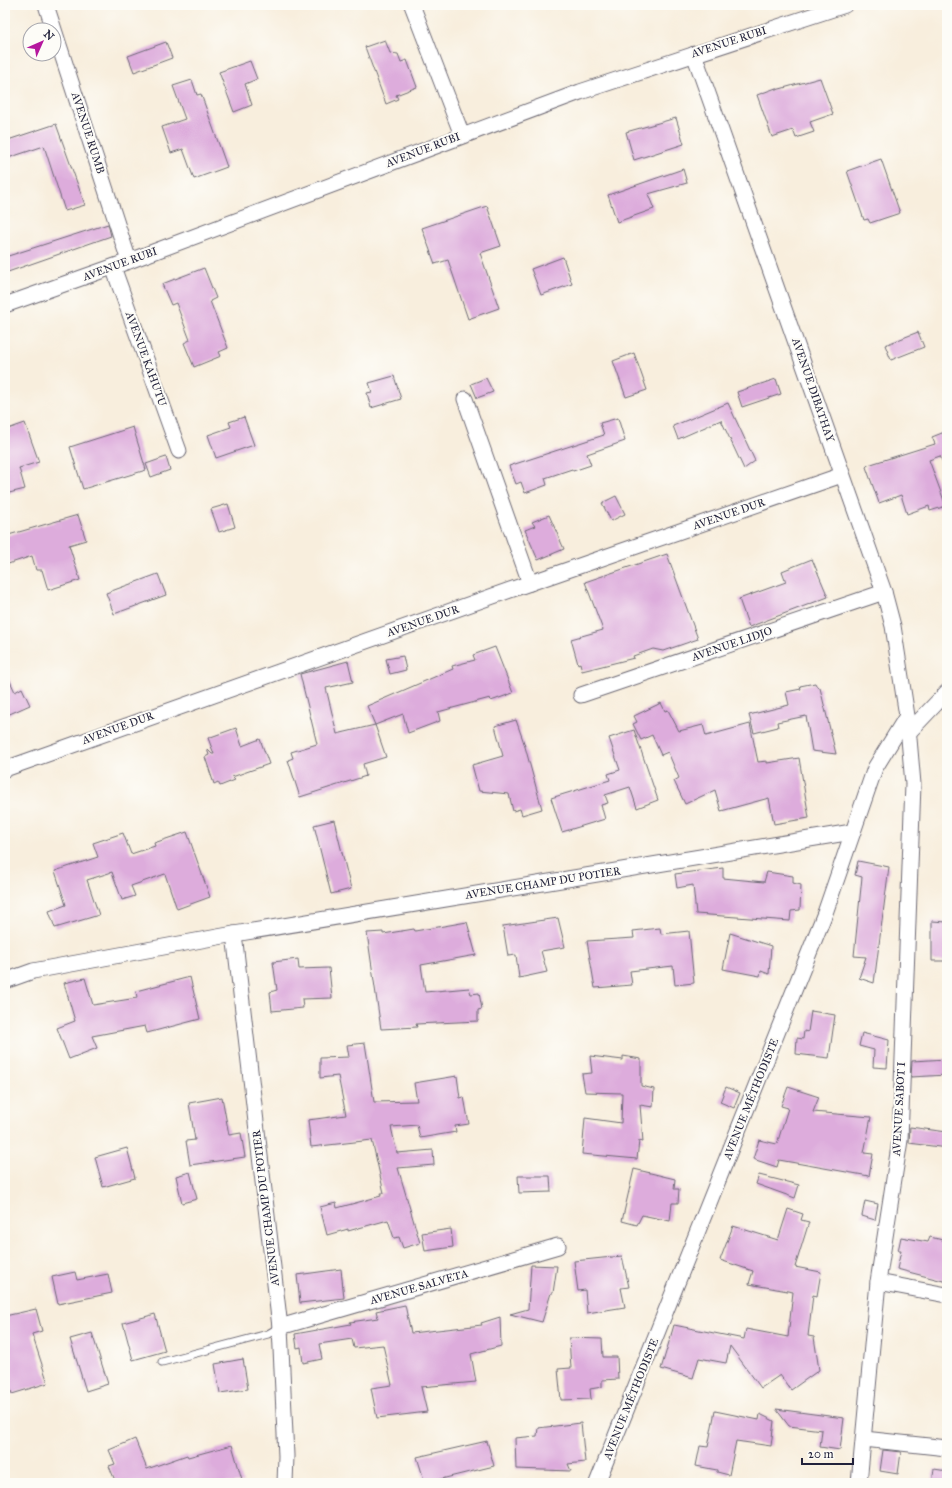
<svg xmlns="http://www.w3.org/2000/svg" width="952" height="1488" font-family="'IM FELL Great Primer',serif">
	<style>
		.building { fill: #ddacdc }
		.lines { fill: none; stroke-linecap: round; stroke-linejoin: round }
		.service-casing { stroke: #6d6974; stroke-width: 9 }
		.minor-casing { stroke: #6d6974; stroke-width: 17 }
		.service { stroke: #fff; stroke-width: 7 }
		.minor { stroke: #fff; stroke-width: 15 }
		.labels { text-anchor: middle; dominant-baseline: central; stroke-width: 4; stroke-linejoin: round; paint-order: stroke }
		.street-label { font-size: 11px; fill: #22223b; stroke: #fdfcf7 }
	</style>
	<rect width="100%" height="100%" fill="#fdfcf7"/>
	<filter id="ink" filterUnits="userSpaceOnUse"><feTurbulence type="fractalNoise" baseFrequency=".025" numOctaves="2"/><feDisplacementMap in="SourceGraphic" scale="8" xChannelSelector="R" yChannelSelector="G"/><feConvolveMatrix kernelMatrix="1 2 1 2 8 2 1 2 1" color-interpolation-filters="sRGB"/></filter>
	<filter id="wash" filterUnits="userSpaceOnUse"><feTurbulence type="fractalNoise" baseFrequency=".012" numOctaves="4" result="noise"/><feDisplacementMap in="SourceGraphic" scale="16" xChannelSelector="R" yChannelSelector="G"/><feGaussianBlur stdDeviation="0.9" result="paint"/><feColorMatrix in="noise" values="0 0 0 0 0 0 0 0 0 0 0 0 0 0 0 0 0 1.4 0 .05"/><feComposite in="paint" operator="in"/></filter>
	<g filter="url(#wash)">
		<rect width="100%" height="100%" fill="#f8eedd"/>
		<g id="blocks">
			<g class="building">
				<polygon points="385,40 390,53 398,54 401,62 407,60 417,87 396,95 398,99 386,104 365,47"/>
				<polygon points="166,42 172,58 134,72 128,56"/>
				<polygon points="250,61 257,79 245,84 252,105 234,112 219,72"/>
				<polygon points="820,78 833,114 810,122 814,132 796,138 793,130 772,137 757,95 776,88 776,90"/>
				<polygon points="192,80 197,95 201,94 227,167 194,179 183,149 171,153 162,127 185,119 173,86"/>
				<polygon points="676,118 684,144 634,160 626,132"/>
				<polygon points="56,124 85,205 65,211 44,146 5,159 5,141"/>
				<polygon points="881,159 900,213 870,223 868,219 864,220 847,171"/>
				<polygon points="683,169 687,183 648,194 654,209 617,222 608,195"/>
				<polygon points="487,206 501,246 480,253 499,308 468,319 448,260 435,264 422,228"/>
				<polygon points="108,224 111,236 5,273 5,257"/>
				<polygon points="563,257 572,284 541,295 531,269"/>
				<polygon points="204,268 216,298 210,301 228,348 219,352 221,356 194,367 184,343 190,340 176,303 171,305 162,284"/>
				<polygon points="918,332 924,347 891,360 885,345"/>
				<polygon points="634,353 647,390 626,397 613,361"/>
				<polygon points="394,376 401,399 371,408 367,393 372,392 369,383"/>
				<polygon points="486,378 493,392 477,398 471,384"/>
				<polygon points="776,379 781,394 742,407 737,392"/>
				<polygon points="728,403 755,461 744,469 721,420 678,439 673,426"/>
				<polygon points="244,417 254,445 216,458 208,435 231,427 229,422"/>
				<polygon points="618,418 625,441 587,454 591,465 573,471 572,469 545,478 547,485 525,493 521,482 516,484 509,466 604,435 600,423"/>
				<polygon points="25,423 39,462 19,468 25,489 5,494 5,430"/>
				<polygon points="133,427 146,470 83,489 70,447"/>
				<polygon points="947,431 947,472 940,456 929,460 946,506 930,511 929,506 907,514 901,495 879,503 866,467 868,465 935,444 932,437"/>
				<polygon points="166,457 170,470 151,477 146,464"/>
				<polygon points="616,496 625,514 611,521 602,503"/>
				<polygon points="228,504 235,527 219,532 211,509"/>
				<polygon points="78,515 86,540 69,545 80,580 48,590 42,570 36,570 32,556 8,564 5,554 5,536"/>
				<polygon points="549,515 564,549 538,560 525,530 535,526 532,522"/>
				<polygon points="667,554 698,639 663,651 653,649 633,656 634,658 582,671 580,663 578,664 571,639 603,630 585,582"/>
				<polygon points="812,559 828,597 749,627 739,599 786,582 782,571"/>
				<polygon points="158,574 166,595 114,614 106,593"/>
				<polygon points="495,647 513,693 491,701 490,698 438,712 440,721 408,733 403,714 375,725 367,706 453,669 452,666 475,660 473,655"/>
				<polygon points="403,656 406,670 390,674 386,659"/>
				<polygon points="348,661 353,682 326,688 337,734 375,725 386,757 363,764 366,776 300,797 288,760 293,758 291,752 317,744 300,674"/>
				<polygon points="5,670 15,692 22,688 30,705 5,716"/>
				<polygon points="815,683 817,687 820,688 836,754 812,751 806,716 777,722 778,727 754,733 749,715 789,705 786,692 801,689 800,686"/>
				<polygon points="661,703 665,711 668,710 679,731 703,725 706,736 750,724 758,762 767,761 767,763 799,758 809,818 774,824 769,798 721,811 715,790 685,804 674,781 679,778 668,752 661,755 652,735 641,740 633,724 637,722 634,716"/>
				<polygon points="516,720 524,743 542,809 522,815 520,809 513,811 509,794 479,791 472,765 503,756 495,726"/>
				<polygon points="236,728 242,746 260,739 269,764 232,777 235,780 220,786 218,782 214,784 205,757 209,755 207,749 212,754 214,754 208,738"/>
				<polygon points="634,730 658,800 637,808 630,787 605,795 608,803 601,805 605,819 562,832 551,798 610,780 608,774 620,770 609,738"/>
				<polygon points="334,820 351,889 331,894 314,825"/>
				<polygon points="187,832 210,897 177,909 165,874 131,886 135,896 122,900 112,872 87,880 99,915 55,928 49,911 66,905 55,871 98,857 93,843 123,833 131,854 155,846 154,843"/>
				<polygon points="858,861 889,867 874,983 859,978 866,957 854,956 862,877 855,875"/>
				<polygon points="723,868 723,878 764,882 767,872 793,876 793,883 801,885 800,910 791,911 790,921 696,914 693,885 677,888 675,874"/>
				<polygon points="558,918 565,947 541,951 547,972 519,978 516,955 508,956 503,926"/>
				<polygon points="932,921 947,922 947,961 932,961"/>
				<polygon points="467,922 476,955 421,965 425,992 469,988 471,994 479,993 482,1009 478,1010 478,1021 416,1024 417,1027 381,1029 367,933 383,932 383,934 414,929 415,931"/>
				<polygon points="660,928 661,934 689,931 694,983 675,985 673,966 630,971 632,985 595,988 587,941 634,938 633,931"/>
				<polygon points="730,933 771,946 769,974 761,971 760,976 723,969"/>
				<polygon points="298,959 299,969 329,968 332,998 302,999 303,1008 272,1011 270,992 277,990 273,962"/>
				<polygon points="190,977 200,1019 147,1033 145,1026 92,1036 97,1048 69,1059 57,1028 75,1021 64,983 85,978 93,1005 137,998 136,991"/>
				<polygon points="811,1011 835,1015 829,1058 796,1054 797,1038 803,1039 804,1031 808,1032"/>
				<polygon points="862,1033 889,1040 887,1068 873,1067 874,1050 859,1046"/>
				<polygon points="365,1043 374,1102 417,1101 414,1083 457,1076 460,1098 464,1097 469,1124 455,1126 456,1132 420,1138 417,1125 391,1127 397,1153 433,1150 434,1165 398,1168 420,1243 403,1248 399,1237 394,1238 388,1220 348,1231 348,1229 327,1235 320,1207 336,1203 337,1208 381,1196 380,1193 384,1193 372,1140 311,1147 308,1120 346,1115 338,1076 320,1078 320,1058 349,1057 347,1045"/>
				<polygon points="590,1056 623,1060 623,1056 641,1059 641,1086 654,1089 653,1107 640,1105 643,1142 639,1141 637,1159 582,1154 585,1118 621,1123 622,1093 585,1092 582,1074 592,1073"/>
				<polygon points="947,1059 947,1075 911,1077 912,1061"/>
				<polygon points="726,1087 740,1093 734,1108 720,1102"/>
				<polygon points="788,1087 819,1097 813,1112 871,1117 864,1153 873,1154 869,1176 779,1160 777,1167 753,1159 759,1140 777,1144 788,1108 781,1106"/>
				<polygon points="222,1097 229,1135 241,1133 245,1157 190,1165 186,1141 195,1140 189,1103"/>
				<polygon points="910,1127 947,1132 947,1148 909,1143"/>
				<polygon points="127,1148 135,1178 103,1187 95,1157"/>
				<polygon points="634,1169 675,1179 674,1189 679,1189 678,1203 672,1203 670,1221 642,1215 637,1225 622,1221"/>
				<polygon points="190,1172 197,1199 182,1203 176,1176"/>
				<polygon points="759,1175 799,1185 795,1198 756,1184"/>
				<polygon points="518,1176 550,1176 551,1192 519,1193"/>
				<polygon points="865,1201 878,1204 875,1220 862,1216"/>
				<polygon points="788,1209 803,1214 801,1220 809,1222 795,1267 821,1272 817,1296 813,1295 808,1336 814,1337 819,1370 791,1390 780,1375 761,1388 730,1346 726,1363 699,1358 693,1378 661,1369 674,1325 744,1339 746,1329 788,1337 793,1292 749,1284 753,1271 720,1260 733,1226 778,1240"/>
				<polygon points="451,1229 453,1247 425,1251 422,1233"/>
				<polygon points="901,1237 928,1242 930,1237 947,1241 947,1282 897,1269 901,1251 898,1251"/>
				<polygon points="622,1256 629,1287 621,1288 625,1307 587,1313 585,1290 578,1291 574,1261"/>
				<polygon points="531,1265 557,1266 553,1293 551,1293 542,1322 510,1314 528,1309"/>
				<polygon points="341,1269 344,1298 300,1303 297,1275"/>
				<polygon points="75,1272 77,1280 108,1274 112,1293 58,1304 52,1277"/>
				<polygon points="405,1305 411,1333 482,1325 481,1323 500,1317 501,1346 471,1354 476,1382 421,1387 427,1412 377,1418 371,1388 392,1385 383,1345 354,1348 352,1339 319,1344 322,1359 303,1363 301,1347 297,1348 295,1334 351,1324 350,1322 378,1318 376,1311"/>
				<polygon points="36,1309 42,1331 32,1334 48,1383 12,1394 5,1371 5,1316"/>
				<polygon points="155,1314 165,1351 133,1360 123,1323"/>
				<polygon points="92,1333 108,1384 86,1391 70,1339"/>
				<polygon points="569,1338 602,1339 603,1357 617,1357 618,1379 602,1380 602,1387 590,1389 591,1399 561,1400 558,1369 571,1368"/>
				<polygon points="243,1359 248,1389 220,1393 215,1364"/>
				<polygon points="776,1409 844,1418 840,1450 820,1447 822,1430 789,1426"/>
				<polygon points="715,1411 759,1420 760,1414 774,1421 771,1446 736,1441 729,1475 717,1472 717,1470 696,1466 700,1446 708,1447"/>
				<polygon points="581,1423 585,1462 568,1464 571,1471 516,1469 515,1438 537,1436 538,1428"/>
				<polygon points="135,1439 147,1469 187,1455 188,1457 232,1445 243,1483 116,1483 109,1466 115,1464 109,1450"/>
				<polygon points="487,1441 494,1466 425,1483 417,1457"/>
				<polygon points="883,1450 901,1452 898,1474 880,1471"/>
				<polygon points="934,1469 947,1471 946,1483 932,1483"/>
			</g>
		</g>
	</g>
	<g filter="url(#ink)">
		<use href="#blocks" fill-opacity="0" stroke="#6d6974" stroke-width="1"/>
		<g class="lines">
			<g class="service-casing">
				<polyline id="service" points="162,1362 268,1334 280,1327"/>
			</g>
			<g class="minor-casing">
				<g id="minor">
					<polyline points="46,5 129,261"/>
					<polyline points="412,5 462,135"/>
					<polyline points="694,54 884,592 893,626 907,716 913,784 900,1140 878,1282 859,1483"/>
					<polyline points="113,267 179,451"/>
					<polyline points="5,305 129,261 580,92 845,5"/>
					<polyline points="465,399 530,583"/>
					<polyline points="581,695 884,592"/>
					<polyline points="908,733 947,692"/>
					<polyline points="5,769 530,583 842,475"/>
					<polyline points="234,934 280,1327 286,1456 285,1483"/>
					<polyline points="5,981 33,971 234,934 852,832"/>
					<polyline points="878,1282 947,1295"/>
					<polyline points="280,1327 558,1246"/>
					<polyline points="864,1439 947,1448"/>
					<polyline points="597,1483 825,913 875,768 907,716"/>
				</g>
			</g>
			<use href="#service" class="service"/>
			<use href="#minor" class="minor"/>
		</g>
	</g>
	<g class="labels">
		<g class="street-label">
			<text transform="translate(729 42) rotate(-18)">AVENUE RUBI</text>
			<text transform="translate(88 133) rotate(72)">AVENUE RUMB</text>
			<text transform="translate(423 150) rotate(-21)">AVENUE RUBI</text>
			<text transform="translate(120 264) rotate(-20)">AVENUE RUBI</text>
			<text transform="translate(146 359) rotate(70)">AVENUE KAHUTU</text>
			<text transform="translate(813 390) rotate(71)">AVENUE DIBATHAY</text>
			<text transform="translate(729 514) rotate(-19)">AVENUE DUR</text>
			<text transform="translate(423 621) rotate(-19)">AVENUE DUR</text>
			<text transform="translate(732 644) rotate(-19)">AVENUE LIDJO</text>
			<text transform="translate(118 728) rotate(-20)">AVENUE DUR</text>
			<text transform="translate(543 883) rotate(-9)">AVENUE CHAMP DU POTIER</text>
			<text transform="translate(751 1099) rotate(-68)">AVENUE MÉTHODISTE</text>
			<text transform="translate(899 1109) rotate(-87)">AVENUE SABOT I</text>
			<text transform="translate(266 1208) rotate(-97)">AVENUE CHAMP DU POTIER</text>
			<text transform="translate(419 1287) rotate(-16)">AVENUE SALVETA</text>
			<text transform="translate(631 1399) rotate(-68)">AVENUE MÉTHODISTE</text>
		</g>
	</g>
	<rect width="952" height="1488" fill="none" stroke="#fdfcf7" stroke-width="20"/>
	<g transform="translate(42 42) rotate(45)"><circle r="19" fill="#fdfcf7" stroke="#a5a5ac"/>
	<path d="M0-3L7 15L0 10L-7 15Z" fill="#b5179e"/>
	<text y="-6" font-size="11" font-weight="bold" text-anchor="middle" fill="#22223b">N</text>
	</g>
	<path d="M802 1458v6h51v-6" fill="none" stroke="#22223b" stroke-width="2"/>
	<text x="808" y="1458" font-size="12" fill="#22223b" stroke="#fdfcf7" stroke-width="3" paint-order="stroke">20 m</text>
</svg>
